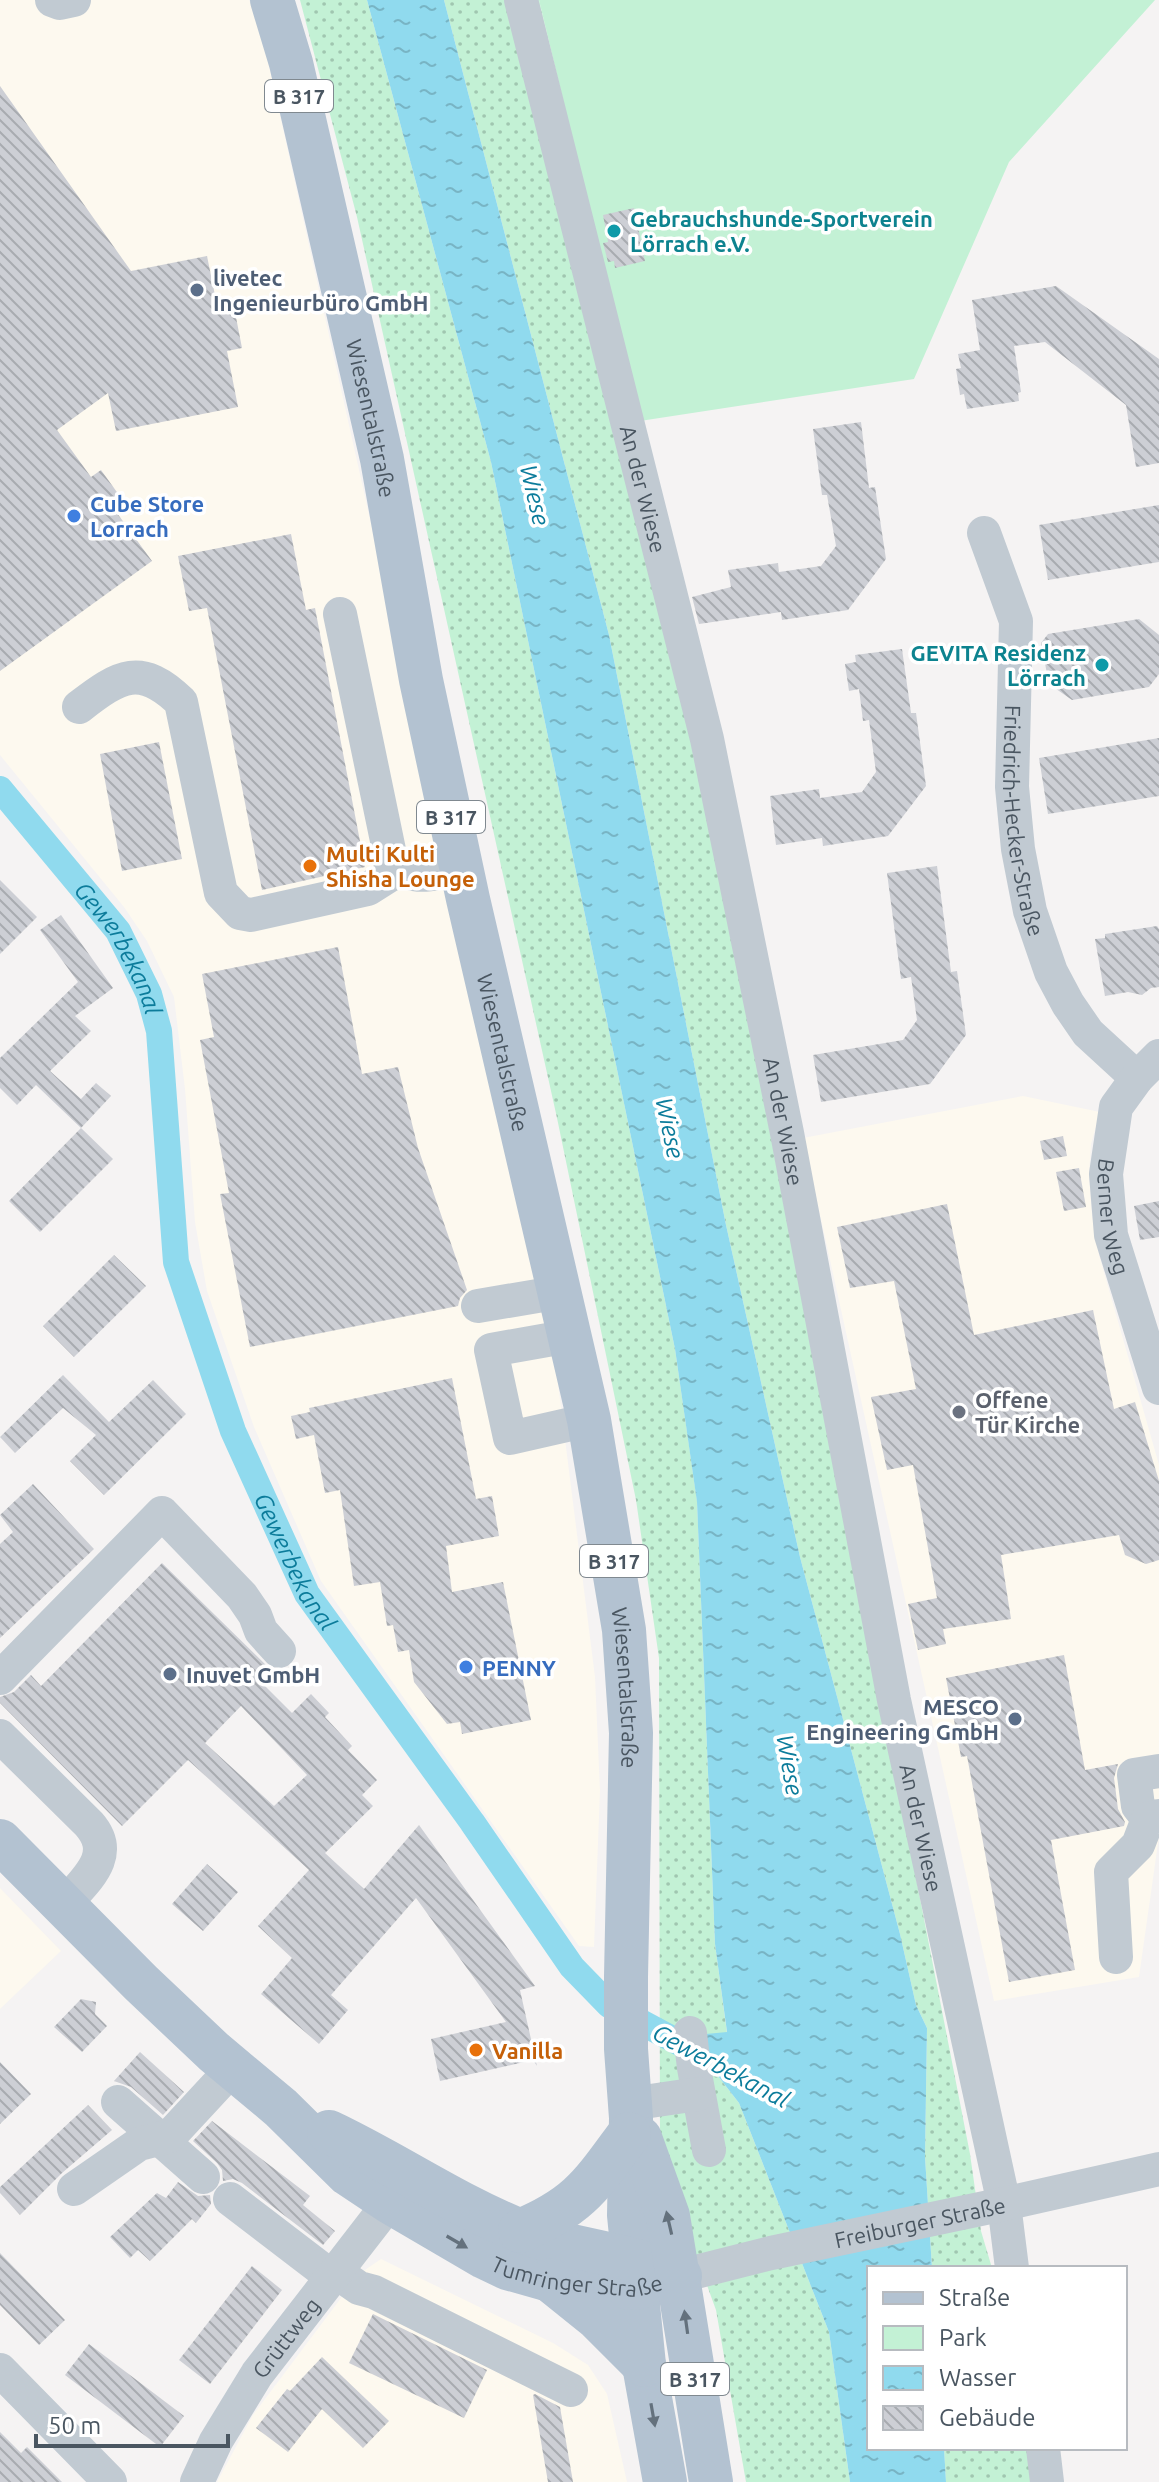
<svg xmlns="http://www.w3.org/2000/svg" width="1159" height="2482" font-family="Ubuntu,sans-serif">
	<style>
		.commercial { fill: #fdf9ef }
		.grass { fill: url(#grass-dots) }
		.green { fill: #c3f1d5 }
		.water { fill: url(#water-ripples) }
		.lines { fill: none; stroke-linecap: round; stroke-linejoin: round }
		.canal { stroke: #90daee; stroke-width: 26 }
		.building { fill: url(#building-back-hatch); fill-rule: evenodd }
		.minor { stroke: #c1cad2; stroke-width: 34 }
		.major { stroke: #b3c2d1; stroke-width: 44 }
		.oneway { fill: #64717d }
		.culture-dot { fill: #0f9aa8; stroke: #fff; stroke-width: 3 }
		.service-dot { fill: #5c6f8a; stroke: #fff; stroke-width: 3 }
		.shop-dot { fill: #3f7fe0; stroke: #fff; stroke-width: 3 }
		.food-dot { fill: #e8710a; stroke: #fff; stroke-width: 3 }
		.worship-dot { fill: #6b7280; stroke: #fff; stroke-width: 3 }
		.labels { text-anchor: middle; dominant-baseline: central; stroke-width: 7; stroke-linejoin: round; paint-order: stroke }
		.shield { fill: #fff; stroke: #808990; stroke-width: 2 }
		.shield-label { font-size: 20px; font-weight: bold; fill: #4a5661 }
		.culture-label { font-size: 22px; font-weight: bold; fill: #0d838f; stroke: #fff; text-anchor: start }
		.service-label { font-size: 22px; font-weight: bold; fill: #4e5e75; stroke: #fff; text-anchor: start }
		.street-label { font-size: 22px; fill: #4a5661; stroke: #fff }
		.shop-label { font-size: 22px; font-weight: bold; fill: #366cbe; stroke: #fff; text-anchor: start }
		.food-label { font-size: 22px; font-weight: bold; fill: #c56008; stroke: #fff; text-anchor: start }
		.worship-label { font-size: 22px; font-weight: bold; fill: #5b616d; stroke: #fff; text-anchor: start }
		.water-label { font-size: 24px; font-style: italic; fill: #0c7c9b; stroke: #fff }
	</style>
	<defs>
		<pattern id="grass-dots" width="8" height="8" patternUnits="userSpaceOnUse" patternTransform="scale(2)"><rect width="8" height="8" fill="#c3f1d5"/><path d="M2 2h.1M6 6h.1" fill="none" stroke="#a0c6b0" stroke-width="1.8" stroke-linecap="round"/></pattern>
		<pattern id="water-ripples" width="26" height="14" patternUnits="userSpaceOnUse" patternTransform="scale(2)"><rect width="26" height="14" fill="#90daee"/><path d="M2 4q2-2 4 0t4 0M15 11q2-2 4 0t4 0" fill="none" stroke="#78b4c4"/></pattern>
		<pattern id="building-back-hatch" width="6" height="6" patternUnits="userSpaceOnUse" patternTransform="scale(2)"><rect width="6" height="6" fill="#cdcfd5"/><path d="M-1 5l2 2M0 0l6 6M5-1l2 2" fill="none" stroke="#a8abb0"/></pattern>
	</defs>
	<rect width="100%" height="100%" fill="#f5f3f3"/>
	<g class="commercial">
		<polygon points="0,0 249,0 259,21 552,1336 595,1677 600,1791 594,1947 579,1946 321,1581 254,1427 207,1291 195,1222 185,1089 174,997 147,941 124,907 0,755"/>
		<polygon points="1023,1096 1100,1112 1091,1144 1089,1175 1092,1215 1099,1255 1159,1465 1159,1836 1139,1977 994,2001 803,1138"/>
		<polygon points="0,1888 61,1951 0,2009"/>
		<polygon points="381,2259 553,2343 588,2365 607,2394 627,2482 217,2482 253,2415 359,2274"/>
	</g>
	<g class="grass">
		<polygon points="300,0 367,0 491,462 675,1349 697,1501 715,1944 727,2033 718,2076 739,2103 829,2332 850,2482 746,2482 716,2310 660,2156 659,1658 636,1500 557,1118 357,217"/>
		<polygon points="444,0 539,0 598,253 970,2154 981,2231 992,2268 932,2268 925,2157 927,2028 916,2005 900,1934 800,1557 726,1225 609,635"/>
		<polygon points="944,2448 1050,2448 1061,2482 946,2482"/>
	</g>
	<polygon class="green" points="539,0 1155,0 1009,162 914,379 640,421"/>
	<polygon class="water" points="367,0 444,0 609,635 726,1225 800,1557 900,1934 916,2005 927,2028 925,2157 932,2268 869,2268 869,2448 944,2448 946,2482 850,2482 829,2332 739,2103 718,2076 708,2073 706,2034 727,2032 715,1944 697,1502 675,1349 491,462"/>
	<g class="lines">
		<path class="canal" id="s1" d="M0,789L118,931L149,994L159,1031L176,1262L233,1431L307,1594L472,1822L572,1967L609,2005L704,2056"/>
	</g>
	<g class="building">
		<polygon points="0,86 131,271 207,256 218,310 234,307 242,348 227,351 238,407 116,431 108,393 57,430 91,477 101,470 124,502 114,509 152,561 0,671"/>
		<polygon points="634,208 645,261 615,268 614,261 608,262 603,243 608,242 603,215"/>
		<polygon points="1056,286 1159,359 1159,463 1136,467 1126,405 1045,342 1014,346 1021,392 1018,393 1019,401 967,409 964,394 960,395 956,369 961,368 958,354 980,350 972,300"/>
		<polygon points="861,422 869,488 875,487 886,559 848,610 782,620 781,612 699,624 692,597 731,587 728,570 778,563 779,572 821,566 836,546 827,495 822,495 813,429"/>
		<polygon points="1159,505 1159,562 1048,580 1039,525"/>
		<polygon points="291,534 306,610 315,608 365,867 262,890 207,608 189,611 178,556"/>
		<polygon points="1139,619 1159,635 1159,674 1149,687 1072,700 1049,684 1041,643 1048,634"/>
		<polygon points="902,649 911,713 916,713 926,786 888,836 823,846 822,838 776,845 770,796 819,789 820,798 862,792 876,772 869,720 863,721 859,689 849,691 845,664 856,662 855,655"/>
		<polygon points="1159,738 1159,796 1048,814 1039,758"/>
		<polygon points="159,742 182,859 122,871 100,754"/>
		<polygon points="937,866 951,972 957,971 966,1035 930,1084 821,1102 813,1055 903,1040 917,1020 911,977 901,979 887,873"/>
		<polygon points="0,880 37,917 0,954"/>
		<polygon points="61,915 113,988 75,1016 91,1031 50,1071 81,1099 96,1083 111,1096 81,1128 113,1159 40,1232 9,1201 81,1128 36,1085 17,1105 0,1088 0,1058 78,982 40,930"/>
		<polygon points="1157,926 1159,929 1159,987 1151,988 1142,995 1128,992 1105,996 1095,939 1105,938 1105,934"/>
		<polygon points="338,947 362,1074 398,1067 418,1148 467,1290 460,1298 458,1306 250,1347 220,1194 229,1193 200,1040 214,1037 202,974"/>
		<polygon points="1063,1136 1067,1156 1044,1160 1040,1141"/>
		<polygon points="1079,1168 1086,1207 1064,1211 1056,1172"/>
		<polygon points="1159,1201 1159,1237 1140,1240 1134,1206"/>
		<polygon points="947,1204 974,1335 1093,1310 1114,1409 1135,1402 1159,1481 1159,1560 1146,1564 1125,1555 1119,1535 1001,1555 1011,1619 943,1629 946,1644 918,1650 908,1604 937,1598 913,1465 887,1470 871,1397 916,1389 894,1281 850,1288 837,1227"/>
		<polygon points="114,1255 146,1286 74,1357 43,1326"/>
		<polygon points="63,1375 109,1422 153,1380 186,1414 104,1495 70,1461 96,1435 63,1408 15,1453 0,1437"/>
		<polygon points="452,1378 476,1499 492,1496 499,1536 446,1546 452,1592 503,1582 531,1720 462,1734 460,1722 447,1724 414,1682 409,1650 398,1652 393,1625 387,1626 380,1582 354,1586 340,1490 325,1493 314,1435 296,1439 291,1416 310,1412 309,1408"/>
		<polygon points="33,1484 94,1549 0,1638 0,1544 13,1532 0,1515"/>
		<path d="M162,1563L274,1673L263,1684L292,1713L311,1694L329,1713L325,1717L352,1746L348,1750L377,1780L362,1795L373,1806L325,1853L364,1889L419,1825L535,1986L520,1990L537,2066L533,2060L440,2081L431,2039L506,2022L416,1898L331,1995L348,2010L319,2044L261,1994L292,1958L258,1926L309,1870L188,1760L122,1826L0,1703V1697L14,1692L31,1675L41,1686ZM241,1706L307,1775L274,1806L205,1743Z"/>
		<polygon points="1064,1655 1085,1770 1118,1764 1114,1778 1118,1809 1125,1822 1124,1826 1051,1840 1075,1970 1009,1982 967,1756 961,1757 946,1678"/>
		<polygon points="207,1864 238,1892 203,1931 172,1904"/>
		<polygon points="81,1999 96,2002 95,2014 107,2026 82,2052 54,2027"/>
		<polygon points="140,2052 184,2092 163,2115 131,2087 114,2081"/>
		<polygon points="0,2062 31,2094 0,2124"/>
		<polygon points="88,2105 112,2130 62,2173 20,2215 0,2193 0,2187"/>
		<polygon points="212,2121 310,2196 303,2205 335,2231 323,2245 242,2183 233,2179 223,2181 222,2170 217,2163 193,2141"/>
		<polygon points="178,2182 198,2196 210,2195 211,2204 196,2223 192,2219 150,2261 138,2250 130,2258 110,2237 157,2193 166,2198"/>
		<polygon points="0,2253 65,2320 39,2345 0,2305"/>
		<polygon points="252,2266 282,2290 210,2384 179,2360"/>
		<polygon points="373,2314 487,2370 464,2418 349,2363"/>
		<polygon points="89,2344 184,2416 160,2447 65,2375"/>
		<polygon points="322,2357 389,2421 363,2448 322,2409 288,2452 256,2428 287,2389 290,2391"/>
		<polygon points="535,2394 560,2407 573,2482 548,2482 533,2395"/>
		<polygon points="0,2432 21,2453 27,2447 62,2482 0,2482"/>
	</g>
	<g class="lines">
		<g class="minor">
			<polyline points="52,0 60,3 74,0"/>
			<path id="s2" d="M521,0L707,739L787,1133L894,1700L1004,2204L1012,2268"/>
			<path id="s3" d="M984,533L1016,621L1012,787L1018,849L1030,911L1051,972L1068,1004L1088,1033L1137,1078"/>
			<path d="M340,614L390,855C407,885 432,873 462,869"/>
			<path d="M79,707C120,675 141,663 181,702L221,893L240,913L251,915L368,889L398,870"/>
			<path id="s4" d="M1159,1056L1137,1078L1116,1107L1106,1174L1111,1235L1159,1388"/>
			<polyline points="478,1306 561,1292"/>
			<polyline points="570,1336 491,1350 510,1438 589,1420"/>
			<polyline points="0,1678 162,1513 242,1596 255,1615 261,1631 279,1651"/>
			<path d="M0,1736L89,1824C117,1856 85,1880 64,1905"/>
			<polyline points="1148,1819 1138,1806 1134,1775 1159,1771"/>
			<polyline points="1116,1957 1111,1872 1138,1845 1148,1819 1159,1816"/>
			<polyline points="690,2033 694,2068 709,2150"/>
			<polyline points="118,2102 203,2177"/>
			<polyline points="630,2104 698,2094"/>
			<polyline points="74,2189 139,2144 170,2136 233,2068"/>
			<polyline points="230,2199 332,2277"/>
			<polyline points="336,2272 359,2288 374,2292 571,2390"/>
			<path id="s5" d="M680,2276L771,2253L1004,2204L1159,2169"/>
			<polyline points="0,2370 110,2482"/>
			<polyline points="1043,2448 1047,2482"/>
			<path id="s6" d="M197,2482L216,2441L257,2374L390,2202"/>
		</g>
		<g class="major">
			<path id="s7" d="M272,0L291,63L382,459L421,680L468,899L589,1420L624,1630L631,1733L626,1977V2049L631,2118L629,2215L644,2365L665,2482"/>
			<path id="s8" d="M0,1841L141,1983L214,2052L281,2108L348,2174L390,2202L484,2257L507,2268L550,2280L635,2288L680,2276"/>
			<path d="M329,2132C393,2162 450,2202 516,2229C561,2248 612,2251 659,2268"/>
			<polyline points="640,2138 668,2216 711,2482"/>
			<path d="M520,2231C580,2206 592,2184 629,2134"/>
			<polyline points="550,2280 596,2317 644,2365"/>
		</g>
	</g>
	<defs><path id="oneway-solid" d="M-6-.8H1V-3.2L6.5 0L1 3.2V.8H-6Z" transform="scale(2)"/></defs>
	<g class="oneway">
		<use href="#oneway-solid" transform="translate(669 2223) rotate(-103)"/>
		<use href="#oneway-solid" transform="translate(457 2242) rotate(30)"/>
		<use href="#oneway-solid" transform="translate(686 2322) rotate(-98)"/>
		<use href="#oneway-solid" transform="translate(653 2415) rotate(80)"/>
	</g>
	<g class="culture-dot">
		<circle cx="614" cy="231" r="8"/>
		<circle cx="1102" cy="665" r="8"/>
	</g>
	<g class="service-dot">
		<circle cx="197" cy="290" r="8"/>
		<circle cx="170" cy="1674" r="8"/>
		<circle cx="1015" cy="1719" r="8"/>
	</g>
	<g class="shop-dot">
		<circle cx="74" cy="516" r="8"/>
		<circle cx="466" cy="1667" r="8"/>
	</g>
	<g class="food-dot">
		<circle cx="310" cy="866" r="8"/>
		<circle cx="476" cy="2050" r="8"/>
	</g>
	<circle class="worship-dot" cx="959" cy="1412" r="8"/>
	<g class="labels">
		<g class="shield">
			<rect x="265" y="80" width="68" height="32" rx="6"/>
			<rect x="417" y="801" width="68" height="32" rx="6"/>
			<rect x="580" y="1545" width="68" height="32" rx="6"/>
			<rect x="661" y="2363" width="68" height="32" rx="6"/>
		</g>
		<g class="shield-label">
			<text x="299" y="96">B 317</text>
			<text x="451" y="817">B 317</text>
			<text x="614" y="1561">B 317</text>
			<text x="695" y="2379">B 317</text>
		</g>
		<g class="culture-label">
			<text x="630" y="218">Gebrauchshunde-Sportverein<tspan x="630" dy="25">Lörrach e.V.</tspan></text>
			<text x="1086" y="652" text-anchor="end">GEVITA Residenz<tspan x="1086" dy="25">Lörrach</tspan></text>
		</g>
		<g class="service-label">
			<text x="213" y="277">livetec<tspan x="213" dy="25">Ingenieurbüro GmbH</tspan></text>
			<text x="186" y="1674">Inuvet GmbH</text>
			<text x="999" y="1706" text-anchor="end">MESCO<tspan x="999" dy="25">Engineering GmbH</tspan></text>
		</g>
		<g class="street-label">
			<text stroke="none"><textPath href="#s7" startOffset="430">Wiesentalstraße</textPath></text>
			<text stroke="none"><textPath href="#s2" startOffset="504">An der Wiese</textPath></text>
			<text stroke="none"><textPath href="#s3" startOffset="294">Friedrich-Hecker-Straße</textPath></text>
			<text stroke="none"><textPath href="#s7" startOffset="1078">Wiesentalstraße</textPath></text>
			<text stroke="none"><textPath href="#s2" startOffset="1152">An der Wiese</textPath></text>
			<text stroke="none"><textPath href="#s4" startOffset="178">Berner Weg</textPath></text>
			<text stroke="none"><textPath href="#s7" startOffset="1726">Wiesentalstraße</textPath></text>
			<text stroke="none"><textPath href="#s2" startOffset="1872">An der Wiese</textPath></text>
			<text stroke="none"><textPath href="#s5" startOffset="246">Freiburger Straße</textPath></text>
			<text stroke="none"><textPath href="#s8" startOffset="738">Tumringer Straße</textPath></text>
			<text stroke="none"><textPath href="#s6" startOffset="170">Grüttweg</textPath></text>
		</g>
		<g class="shop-label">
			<text x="90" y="503">Cube Store<tspan x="90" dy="25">Lorrach</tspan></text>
			<text x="482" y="1667">PENNY</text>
		</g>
		<g class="food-label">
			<text x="326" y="853">Multi Kulti<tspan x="326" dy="25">Shisha Lounge</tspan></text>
			<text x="492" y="2050">Vanilla</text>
		</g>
		<g class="worship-label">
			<text x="975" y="1399">Offene<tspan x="975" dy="25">Tür Kirche</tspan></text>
		</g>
		<g class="water-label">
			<text transform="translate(535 495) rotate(77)">Wiese</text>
			<text stroke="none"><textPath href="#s1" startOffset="200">Gewerbekanal</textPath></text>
			<text transform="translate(670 1128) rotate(78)">Wiese</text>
			<text stroke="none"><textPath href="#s1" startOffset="848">Gewerbekanal</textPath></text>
			<text transform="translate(790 1765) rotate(80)">Wiese</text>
			<text transform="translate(721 2066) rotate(28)">Gewerbekanal</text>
		</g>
	</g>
	<rect x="867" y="2266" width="260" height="184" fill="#ffffff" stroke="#b7bbc0" stroke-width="2"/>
	<rect x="883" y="2292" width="40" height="12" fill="#b3c2d1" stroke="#b7bbc0" stroke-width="2"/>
	<text x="939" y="2306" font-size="24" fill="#4a5661">Straße</text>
	<rect x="883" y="2326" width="40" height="24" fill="#c3f1d5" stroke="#b7bbc0" stroke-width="2"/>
	<text x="939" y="2346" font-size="24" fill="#4a5661">Park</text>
	<rect x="883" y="2366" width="40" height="24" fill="url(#water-ripples)" stroke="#b7bbc0" stroke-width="2"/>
	<text x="939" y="2386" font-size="24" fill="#4a5661">Wasser</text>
	<rect x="883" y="2406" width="40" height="24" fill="url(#building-back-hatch)" stroke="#b7bbc0" stroke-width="2"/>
	<text x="939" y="2426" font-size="24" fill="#4a5661">Gebäude</text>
	<path d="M36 2434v12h192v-12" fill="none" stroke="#4a5661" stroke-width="4"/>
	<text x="48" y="2434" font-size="24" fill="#4a5661" stroke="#ffffff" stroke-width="6" paint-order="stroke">50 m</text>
</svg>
